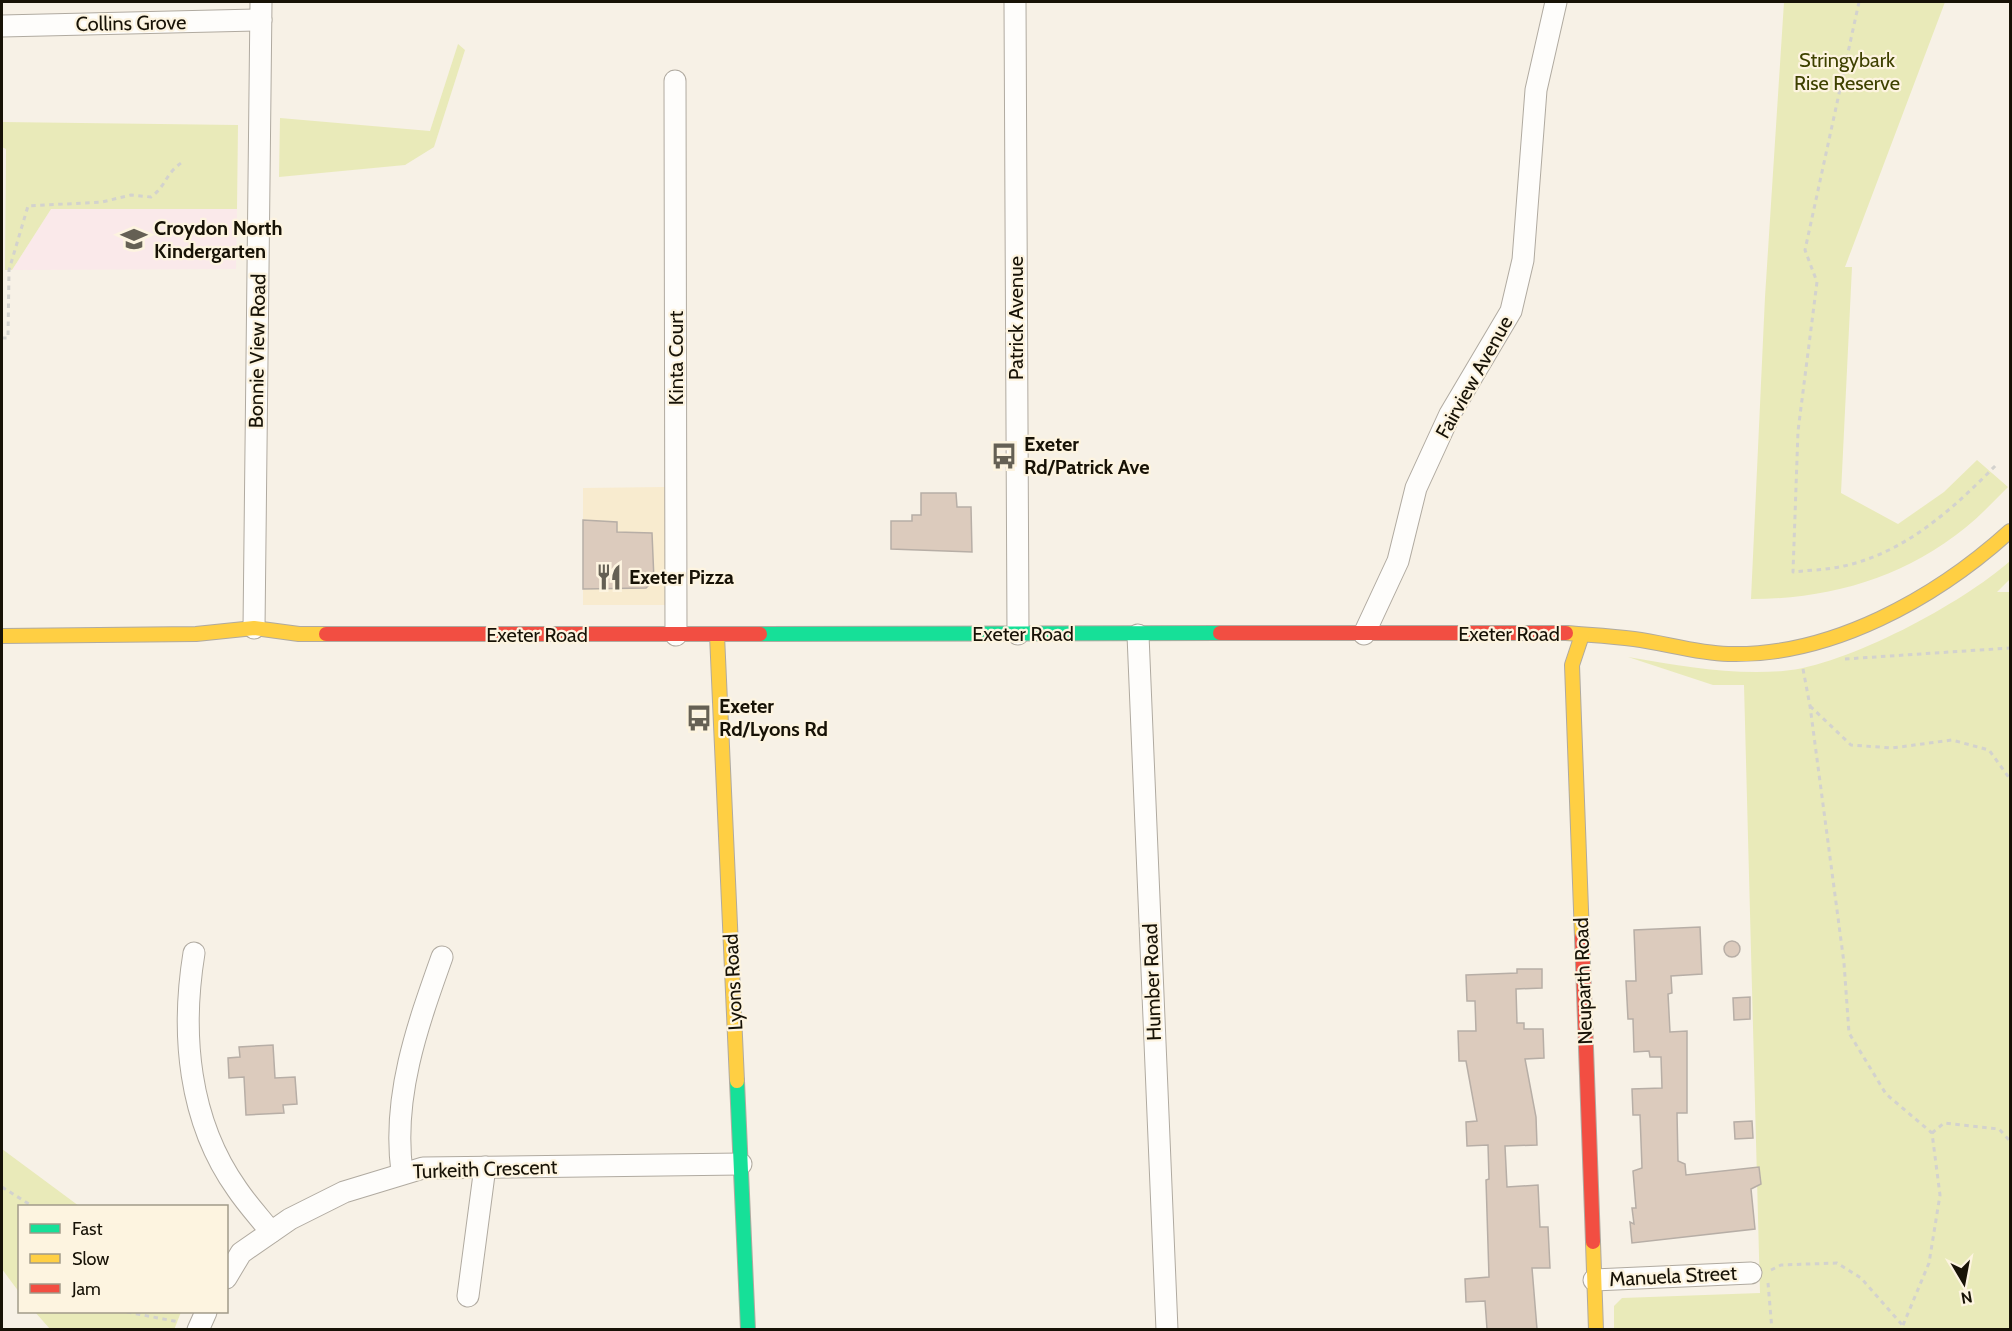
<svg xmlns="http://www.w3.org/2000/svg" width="2012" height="1331" font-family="Cabin,sans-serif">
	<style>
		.built { fill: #f8ebcf }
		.education { fill: #fae9ea }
		.green { fill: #e9eab9 }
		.building { fill: #dccbbd; stroke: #b7aea6; stroke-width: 1.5 }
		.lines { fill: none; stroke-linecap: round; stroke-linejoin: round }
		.street-casing { stroke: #b0aaa0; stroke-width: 23 }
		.fast-casing { stroke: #b0aaa0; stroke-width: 16 }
		.slow-casing { stroke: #b0aaa0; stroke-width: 16 }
		.jam-casing { stroke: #b0aaa0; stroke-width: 16 }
		.path { stroke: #d3d2ce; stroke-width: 3; stroke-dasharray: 4.5 4.5; stroke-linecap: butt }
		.street { stroke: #fefdfb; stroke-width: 21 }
		.fast { stroke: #16e098; stroke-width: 14 }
		.slow { stroke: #ffcf43; stroke-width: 14 }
		.jam { stroke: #f24e42; stroke-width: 14 }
		.labels { text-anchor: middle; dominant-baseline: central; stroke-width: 4.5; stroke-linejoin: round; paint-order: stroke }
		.street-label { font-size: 20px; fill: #171206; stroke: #fdf4e0 }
		.park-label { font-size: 20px; fill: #3e4100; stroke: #fdf4e0 }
		.poi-label { font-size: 20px; font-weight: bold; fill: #171206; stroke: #fdf4e0; text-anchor: start }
	</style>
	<rect width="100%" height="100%" fill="#f7f1e6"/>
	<polygon class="built" points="665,487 665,605 583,605 583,488"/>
	<polygon class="education" points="51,209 237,209 236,269 12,270"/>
	<g class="green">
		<path d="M1784,2H1945L1845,267H1852L1841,493L1898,524L1944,492L1977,460L2008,487C1994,501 1980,516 1965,528C1903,578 1830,599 1751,599L1765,297Z"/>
		<polygon points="458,44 465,50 434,147 405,165 279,177 280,118 430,131"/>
		<polygon points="2,122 238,125 237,209 51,209 12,270 5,270 6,149 2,147"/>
		<path d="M2010,561V579L1997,592H2010V1329H1614V1306L1622,1298L1760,1293L1744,685H1713L1628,657C1680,666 1730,675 1783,671C1846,666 1963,603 2010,561Z"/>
		<polygon points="2,1149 79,1206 20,1206 19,1292 2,1269"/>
		<polygon points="35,1312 181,1312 174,1330 50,1329"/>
	</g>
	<g class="building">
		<polygon points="921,493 956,493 957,507 971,507 972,552 891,549 891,521 912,521 912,515 921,515"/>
		<polygon points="583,520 617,522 617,532 652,533 654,580 646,588 583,589"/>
		<polygon points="1700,927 1702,974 1671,976 1672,993 1668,994 1670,1032 1687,1031 1687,1113 1677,1113 1678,1161 1685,1164 1686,1175 1759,1167 1761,1184 1751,1189 1755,1229 1632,1243 1630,1222 1634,1224 1632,1208 1636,1208 1633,1171 1642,1168 1640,1115 1633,1115 1632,1089 1662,1088 1661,1057 1650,1057 1649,1051 1634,1052 1633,1019 1628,1019 1626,981 1636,981 1634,930"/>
		<circle cx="1732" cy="949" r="8"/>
		<polygon points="1517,969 1542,969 1542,988 1516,989 1517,1023 1524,1023 1524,1029 1543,1029 1544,1058 1525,1059 1536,1117 1537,1145 1505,1146 1507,1187 1538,1185 1540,1227 1548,1227 1550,1268 1532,1268 1537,1329 1487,1329 1485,1301 1466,1302 1465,1279 1489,1277 1486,1180 1489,1179 1488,1145 1467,1146 1466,1122 1477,1121 1466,1061 1459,1061 1458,1031 1476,1031 1475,1001 1467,1001 1466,975 1517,973"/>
		<polygon points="1750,997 1750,1019 1734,1020 1733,998"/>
		<polygon points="273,1045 275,1078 295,1077 297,1104 283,1105 284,1113 246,1115 244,1077 229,1078 228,1058 240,1057 239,1047"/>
		<polygon points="1752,1121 1753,1138 1735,1139 1734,1122"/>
	</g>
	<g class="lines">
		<g class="street-casing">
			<g id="street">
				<polyline points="1015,2 1018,634"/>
				<polyline points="2,26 261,20"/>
				<polyline points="675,81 676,635"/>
				<polyline points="254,628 261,2"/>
				<polyline points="1364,634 1398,561 1416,488 1450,414 1511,311 1523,260 1536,90 1556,2"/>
				<polyline points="1138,635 1167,1330"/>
				<path d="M194,953C181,1033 188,1120 237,1189C247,1204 260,1218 271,1232"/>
				<path d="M402,1172C392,1097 417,1027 442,957"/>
				<polyline points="226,1278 241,1253 290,1219 344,1192 423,1168 741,1164"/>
				<polyline points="1594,1280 1751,1273"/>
				<polyline points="468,1296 485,1167"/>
				<polyline points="198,1330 206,1312"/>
			</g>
		</g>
		<g class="fast-casing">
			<g id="fast">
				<polyline points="760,634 1220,633"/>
				<polyline points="737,1081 748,1330"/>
			</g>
		</g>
		<g class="slow-casing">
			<g id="slow">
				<path d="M1566,633C1589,635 1611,636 1634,639C1665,643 1696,653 1728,654C1831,657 1936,598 2010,531"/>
				<polyline points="717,635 737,1081"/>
				<polyline points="2,636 196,634 254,628 299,634 326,634"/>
				<polyline points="1582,937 1572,665 1582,635"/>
				<polyline points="1593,1242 1596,1330"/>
			</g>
		</g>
		<g class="jam-casing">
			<g id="jam">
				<polyline points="1220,633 1566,633"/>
				<polyline points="326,634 760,634"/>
				<polyline points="1582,937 1593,1242"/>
			</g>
		</g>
		<g class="path">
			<path d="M1859,2L1805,250L1817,282L1798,431L1793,572C1809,570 1827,570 1844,566C1906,552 1953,509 1997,464"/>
			<path d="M2,338H8L9,270L28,206L102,202L131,195L151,197C168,184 164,174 184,161"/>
			<polyline points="1845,659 2010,648"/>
			<polyline points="1803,669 1810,706 1844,963 1849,1033 1886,1094 1932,1133 1940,1195 1929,1263 1901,1330"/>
			<polyline points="1810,706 1851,745 1892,748 1952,740 1989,750 2010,779"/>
			<polyline points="1932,1133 1944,1123 1999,1129 2010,1141"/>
			<polyline points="2,1187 32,1206"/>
			<polyline points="1771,1270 1781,1265 1837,1263 1861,1278 1904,1327"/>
			<polyline points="1768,1283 1772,1330"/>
			<polyline points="127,1312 179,1322"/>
		</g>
		<use href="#street" class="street"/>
		<use href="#fast" class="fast"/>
		<use href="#slow" class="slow"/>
		<use href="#jam" class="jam"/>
	</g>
	<defs>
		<g id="school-bare" transform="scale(2.07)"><path d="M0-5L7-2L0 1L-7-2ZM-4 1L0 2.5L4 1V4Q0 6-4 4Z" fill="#656054" stroke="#fdf4e0" stroke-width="2.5" paint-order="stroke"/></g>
		<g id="bus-bare" transform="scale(2.07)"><path d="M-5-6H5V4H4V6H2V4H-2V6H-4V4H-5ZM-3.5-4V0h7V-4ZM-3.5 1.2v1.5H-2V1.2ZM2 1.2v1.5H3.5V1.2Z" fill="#656054" stroke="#fdf4e0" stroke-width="2.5" paint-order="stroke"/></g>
		<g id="restaurant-bare" transform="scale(2.07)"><path d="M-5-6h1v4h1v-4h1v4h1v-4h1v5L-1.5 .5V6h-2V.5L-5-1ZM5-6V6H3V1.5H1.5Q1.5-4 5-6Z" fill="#656054" stroke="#fdf4e0" stroke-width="2.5" paint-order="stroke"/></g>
	</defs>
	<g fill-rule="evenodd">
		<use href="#school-bare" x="134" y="239"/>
		<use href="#bus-bare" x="1004" y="456"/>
		<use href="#restaurant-bare" x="609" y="577"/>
		<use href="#bus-bare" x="699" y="718"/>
	</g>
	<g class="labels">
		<g class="street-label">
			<text transform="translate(131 23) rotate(-1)">Collins Grove</text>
			<text transform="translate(1016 318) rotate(-90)">Patrick Avenue</text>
			<text transform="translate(257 351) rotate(-89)">Bonnie View Road</text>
			<text transform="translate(676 358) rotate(-90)">Kinta Court</text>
			<text transform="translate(1474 377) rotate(-61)">Fairview Avenue</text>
			<text x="1023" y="634">Exeter Road</text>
			<text x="1509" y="634">Exeter Road</text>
			<text x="537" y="635">Exeter Road</text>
			<text transform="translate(1583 981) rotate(-92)">Neuparth Road</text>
			<text transform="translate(733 982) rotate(-93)">Lyons Road</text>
			<text transform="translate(1152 982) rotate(-92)">Humber Road</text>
			<text transform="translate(485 1169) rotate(-2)">Turkeith Crescent</text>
			<text transform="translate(1673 1276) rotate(-3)">Manuela Street</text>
		</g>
		<g class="park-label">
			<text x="1847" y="60">Stringybark<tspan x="1847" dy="23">Rise Reserve</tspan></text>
		</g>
		<g class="poi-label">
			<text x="154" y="228">Croydon North<tspan x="154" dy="23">Kindergarten</tspan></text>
			<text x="1024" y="444">Exeter<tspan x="1024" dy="23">Rd/Patrick Ave</tspan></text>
			<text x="629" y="577">Exeter Pizza</text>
			<text x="719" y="706">Exeter<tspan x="719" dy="23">Rd/Lyons Rd</tspan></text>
		</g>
	</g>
	<rect width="2012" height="1331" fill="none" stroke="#171206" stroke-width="6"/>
	<rect x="18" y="1205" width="210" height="108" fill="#fdf4e0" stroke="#a19a89" stroke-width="1.5"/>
	<rect x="30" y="1224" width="30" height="9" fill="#16e098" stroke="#a19a89" stroke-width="1.5"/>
	<text x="72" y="1235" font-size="18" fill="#171206">Fast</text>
	<rect x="30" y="1254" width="30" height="9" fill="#ffcf43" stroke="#a19a89" stroke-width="1.5"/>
	<text x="72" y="1265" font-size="18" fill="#171206">Slow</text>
	<rect x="30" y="1284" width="30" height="9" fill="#f24e42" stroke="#a19a89" stroke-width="1.5"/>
	<text x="72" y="1295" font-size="18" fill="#171206">Jam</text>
	<g transform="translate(1964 1283) rotate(170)" stroke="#fdf4e0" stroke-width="4.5" paint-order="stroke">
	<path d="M0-4.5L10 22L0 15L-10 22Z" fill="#171206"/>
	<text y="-9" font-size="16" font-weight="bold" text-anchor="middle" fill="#171206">N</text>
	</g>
</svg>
